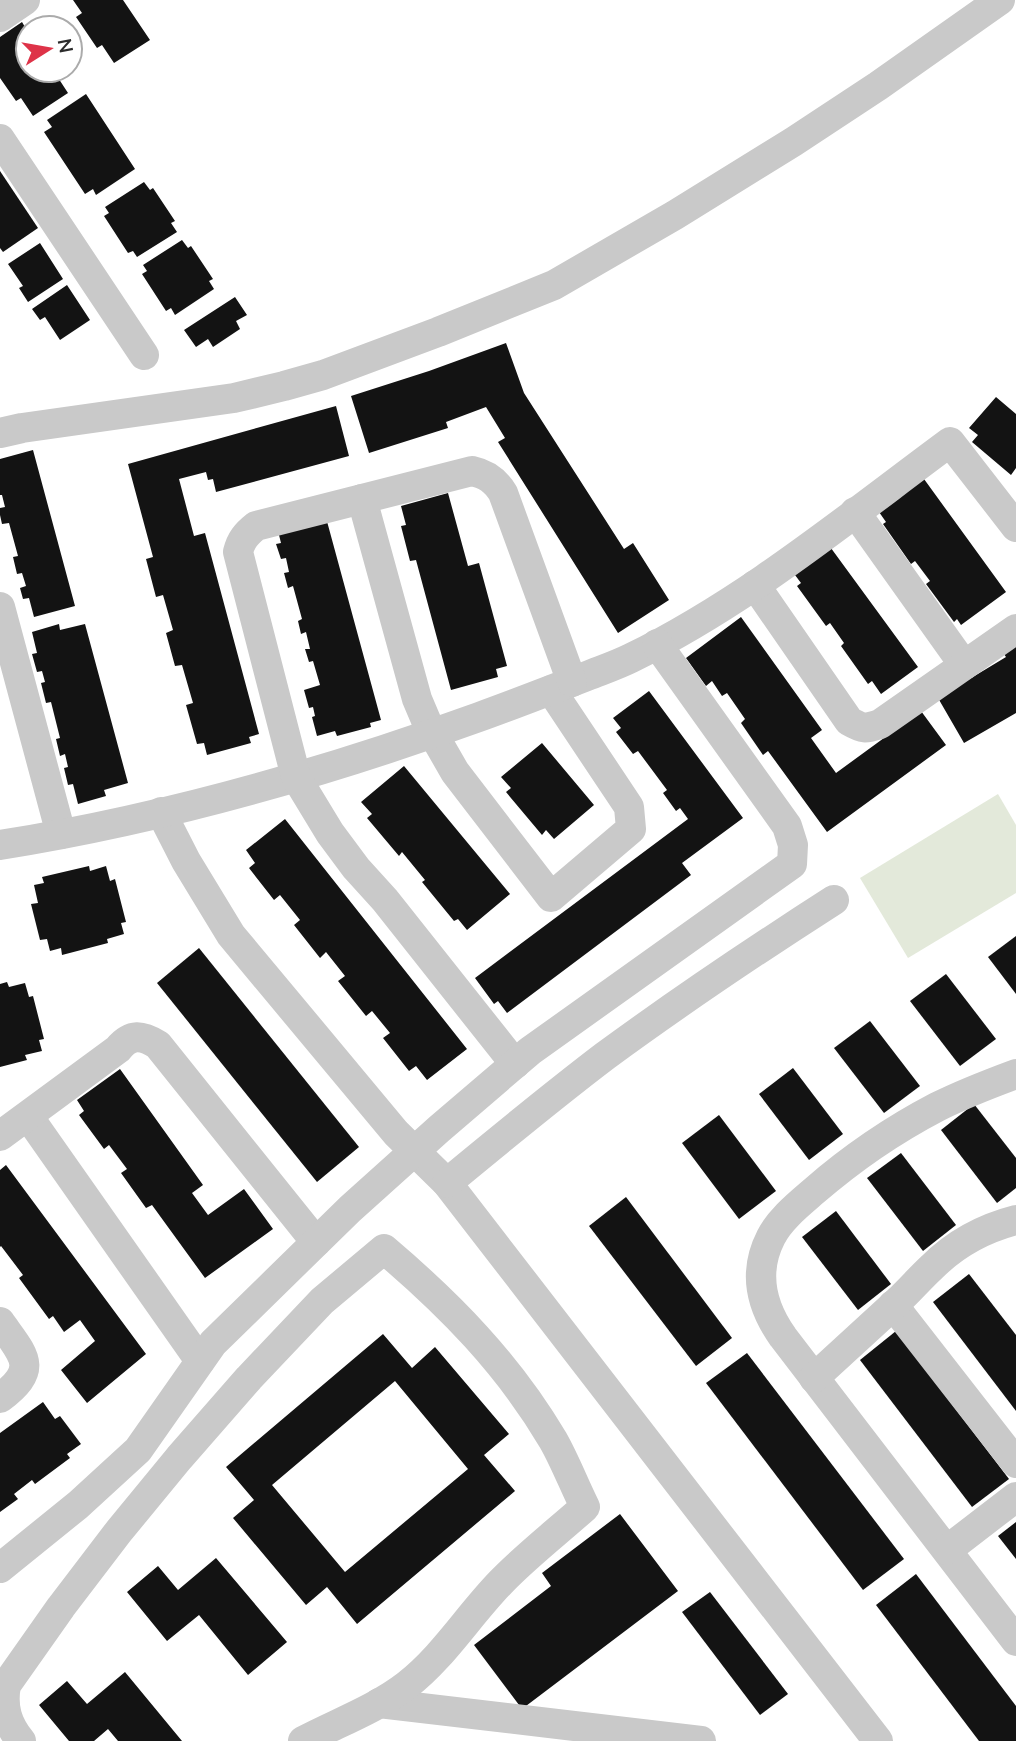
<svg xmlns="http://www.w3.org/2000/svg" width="1016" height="1741" font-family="'Nunito Sans',sans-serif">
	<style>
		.green { fill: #e3e9da }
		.building { fill: #131313; fill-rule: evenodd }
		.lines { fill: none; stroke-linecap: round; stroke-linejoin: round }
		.minor { stroke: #c9c9c9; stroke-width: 30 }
	</style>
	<rect width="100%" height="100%" fill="#fff"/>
	<polygon class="green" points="998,794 1016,825 1016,893 908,958 860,878"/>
	<g class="building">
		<polygon points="73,0 123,0 150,40 114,63 102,45 97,48 76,17 82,13"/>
		<polygon points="22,22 28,32 28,70 53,70 68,93 33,116 21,98 16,101 0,78 0,37"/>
		<polygon points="86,94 135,169 96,195 93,189 85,194 44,132 52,127 47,120"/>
		<polygon points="0,171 38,228 3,252 0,248"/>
		<polygon points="144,182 150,190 153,188 175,221 171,223 177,232 137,257 133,251 128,253 104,216 109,213 105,207"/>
		<polygon points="182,240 188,248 191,246 213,279 209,281 214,289 175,315 171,308 166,311 142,274 147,271 143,265"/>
		<polygon points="40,243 63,279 28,302 19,288 23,286 8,264"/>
		<polygon points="67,285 90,320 60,340 45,317 40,320 32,309"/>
		<polygon points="235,297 247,315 236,321 240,329 213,347 208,339 196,347 184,330"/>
		<polygon points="506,343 524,393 624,549 633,543 669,600 618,633 498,442 505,438 486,407 446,422 448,428 369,453 351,396 429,371"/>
		<polygon points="996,397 1016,414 1016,468 1011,475 972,442 978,435 969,428"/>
		<polygon points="336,406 349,456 216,492 213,479 208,480 206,472 179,479 194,536 205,533 259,734 249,737 251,743 207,755 204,743 197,744 186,705 193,703 182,665 175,666 166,633 173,630 163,595 156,597 146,559 153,557 128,464"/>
		<polygon points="33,450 75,606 34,617 29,598 23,599 20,588 26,586 22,573 17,574 13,557 18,556 9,523 2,524 0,515 0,508 5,507 2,495 0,495 0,459"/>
		<polygon points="924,479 1006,592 961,625 957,619 954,622 926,584 930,581 915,561 911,564 883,524 886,522 879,512"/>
		<polygon points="448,493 468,566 479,563 507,666 496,669 498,677 451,690 416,560 410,561 401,526 406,525 401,506"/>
		<polygon points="325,514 381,720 370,723 371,727 337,736 335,731 317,736 312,717 315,716 313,707 309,708 304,690 320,685 313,661 309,662 305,649 310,649 306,632 301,634 298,621 302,619 293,586 288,588 284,573 289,572 286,558 281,559 276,544 281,543 277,527"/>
		<polygon points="828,544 918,667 881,694 872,681 868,684 841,646 844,643 830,623 826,626 797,586 801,583 792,571"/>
		<polygon points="741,617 822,730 811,738 836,773 921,711 946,745 827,832 768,751 763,755 741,723 745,719 727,693 722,696 712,681 706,686 686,658"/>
		<polygon points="59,624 60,630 85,624 128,783 104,790 106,796 78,804 73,784 68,785 64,768 68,767 65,754 60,756 56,739 60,738 51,702 46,703 41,683 45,682 42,671 37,672 32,654 37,653 32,632"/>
		<polygon points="1016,641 1016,713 964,743 938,698 1006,657 1001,650"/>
		<polygon points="649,691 743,818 682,863 691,875 507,1013 498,1001 494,1004 475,978 688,819 680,808 676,811 663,793 667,790 638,751 633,754 616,732 621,728 613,718"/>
		<polygon points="542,743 594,805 554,839 546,830 542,835 506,792 511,788 501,777"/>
		<polygon points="404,766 510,894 467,930 458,919 454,921 422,882 425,880 402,852 399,856 367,818 372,814 361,802"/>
		<polygon points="285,819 467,1049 427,1080 416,1066 409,1071 383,1038 390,1033 372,1011 366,1016 338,981 345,976 326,952 320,958 294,925 300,920 280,895 274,900 249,868 255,863 246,850"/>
		<polygon points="89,866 90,871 106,866 110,881 115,879 126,922 121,923 124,934 107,939 108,943 62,955 61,948 50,951 47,939 40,940 31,904 38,903 34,885 44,883 42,877"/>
		<polygon points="1016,936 1016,994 988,957"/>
		<polygon points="199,948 359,1147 317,1182 157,983"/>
		<polygon points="946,974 996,1039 960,1066 910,1001"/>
		<polygon points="7,982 9,987 25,983 29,997 33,996 44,1039 39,1040 42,1051 25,1055 27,1060 0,1067 0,984"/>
		<polygon points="870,1021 920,1086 884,1113 834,1048"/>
		<polygon points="793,1068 843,1134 809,1160 759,1094"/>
		<polygon points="120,1069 203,1185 192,1193 208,1215 244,1189 273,1229 205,1278 152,1205 146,1208 121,1173 127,1169 109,1145 104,1149 79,1115 84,1111 77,1100"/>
		<polygon points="974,1104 1016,1158 1016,1188 997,1203 941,1130"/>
		<polygon points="719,1115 776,1191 739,1219 682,1143"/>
		<polygon points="901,1153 956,1225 923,1251 867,1178"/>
		<polygon points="6,1165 146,1354 87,1403 61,1370 95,1341 80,1320 64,1332 53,1316 49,1319 19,1278 23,1275 1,1246 0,1247 0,1170"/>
		<polygon points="626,1197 732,1338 696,1366 589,1226"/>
		<polygon points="836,1211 891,1284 858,1310 802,1237"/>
		<polygon points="969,1274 1016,1335 1016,1411 933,1302"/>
		<polygon points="896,1331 1009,1479 972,1507 860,1360"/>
		<path d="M383,1334L412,1368L435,1347L509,1434L484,1455L515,1491L357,1624L327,1587L306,1605L233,1518L254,1500L226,1467ZM395,1381L468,1469L345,1572L272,1485Z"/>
		<polygon points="747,1353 904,1559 863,1590 706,1383"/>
		<polygon points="43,1402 55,1419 60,1416 81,1444 67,1454 70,1458 35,1484 32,1480 14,1494 18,1499 0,1512 0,1433"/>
		<polygon points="620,1514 678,1591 522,1709 474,1645 551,1586 542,1573"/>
		<polygon points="1016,1522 1016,1559 998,1536"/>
		<polygon points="216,1558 287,1642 248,1675 199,1615 167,1641 127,1592 158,1566 178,1590"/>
		<polygon points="916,1574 1016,1706 1016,1741 979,1741 876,1605"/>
		<polygon points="710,1592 788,1694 760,1715 682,1612"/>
		<polygon points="125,1672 182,1741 118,1741 108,1729 94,1741 69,1741 39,1705 67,1681 87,1704"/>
	</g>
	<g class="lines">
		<g class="minor">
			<polyline points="0,17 25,0"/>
			<polyline points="0,139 144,355"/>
			<polyline points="0,433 22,428 234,398 284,386 323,375 438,332 554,285 675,215 793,142 878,86 1000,0"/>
			<polyline points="362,499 417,699 428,725 455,772 551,897 631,829 629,807 551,690"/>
			<polyline points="855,512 964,665"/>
			<path d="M755,585L849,721C863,729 865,729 880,724L1016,629"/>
			<polyline points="0,607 61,834"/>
			<polyline points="161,812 186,861 231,935 396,1133 447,1183 878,1741"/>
			<path d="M0,845C163,819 324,773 479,717C515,704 551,690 587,676C602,670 617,665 631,658C747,601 847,518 950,442L1016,527"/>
			<path d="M515,1064L385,900L356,868L330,833L296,777L238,552C241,540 246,534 256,526L472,471C486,474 495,480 503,493L572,682"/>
			<path d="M1016,1074C989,1084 963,1094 937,1107C893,1130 852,1158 814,1191C799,1204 780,1219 771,1237C753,1272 761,1306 783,1337L1016,1641"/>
			<polyline points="28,1116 200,1361"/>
			<path d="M0,1136L118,1049C131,1033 142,1035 158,1045L316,1242"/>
			<path d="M447,1183C499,1140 551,1097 605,1056C680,1001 756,950 834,900"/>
			<polyline points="893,1305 1016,1463"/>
			<path d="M0,1322C24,1356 40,1368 0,1398"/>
			<path d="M814,1378C842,1352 870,1327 898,1301C910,1290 920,1278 932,1267C955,1244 985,1228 1016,1220"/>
			<polyline points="947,1550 1016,1497"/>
			<polyline points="0,1568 78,1505 138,1450 213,1343 350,1209 439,1129 530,1051 792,864 793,845 787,826 657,644"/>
			<polyline points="379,1703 701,1741"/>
			<path d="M21,1741C7,1724 2,1707 6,1685L61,1607L119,1531L179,1458L249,1378L322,1301L384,1249C450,1305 508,1364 553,1440C565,1461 574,1485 585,1507C557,1532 526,1556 501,1582C468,1616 444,1656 407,1685C376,1709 337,1723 303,1741"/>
		</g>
	</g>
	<g transform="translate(49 49) rotate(79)"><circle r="33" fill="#ffffff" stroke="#ababab" stroke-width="2"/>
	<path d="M0-5L12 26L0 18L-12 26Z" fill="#de3348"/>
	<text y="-10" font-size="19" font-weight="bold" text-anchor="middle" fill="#2c2c2c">N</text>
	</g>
</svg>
